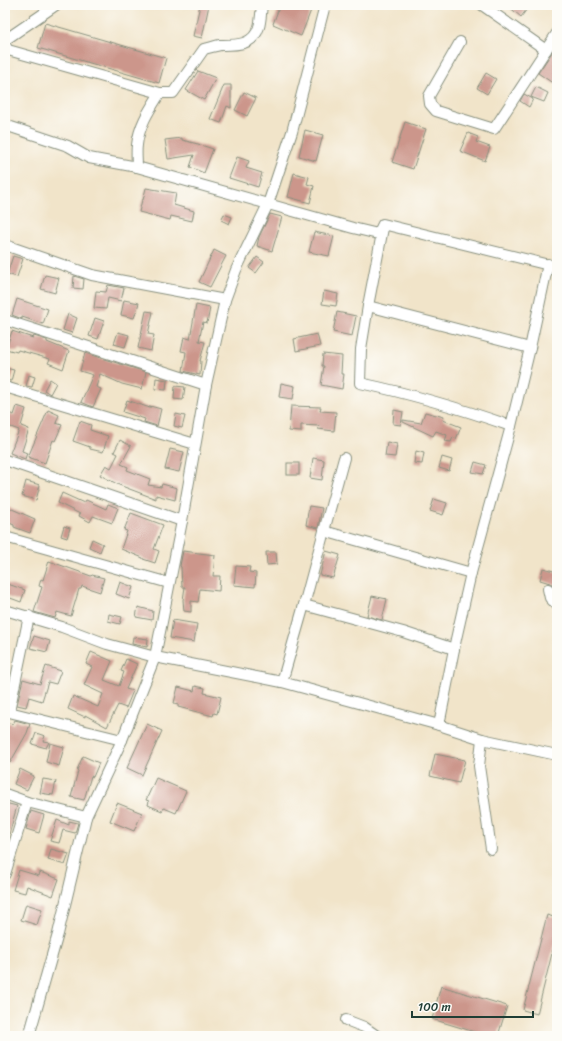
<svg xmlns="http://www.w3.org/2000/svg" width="562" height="1041" font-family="Sriracha,sans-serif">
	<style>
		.building { fill: #cc968b }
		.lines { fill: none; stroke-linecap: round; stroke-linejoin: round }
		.minor-casing { stroke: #88907e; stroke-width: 12 }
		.minor { stroke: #fff; stroke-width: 10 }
	</style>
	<rect width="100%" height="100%" fill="#fdfcf7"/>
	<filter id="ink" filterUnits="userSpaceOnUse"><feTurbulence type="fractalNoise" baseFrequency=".025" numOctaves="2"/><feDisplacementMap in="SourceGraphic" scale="8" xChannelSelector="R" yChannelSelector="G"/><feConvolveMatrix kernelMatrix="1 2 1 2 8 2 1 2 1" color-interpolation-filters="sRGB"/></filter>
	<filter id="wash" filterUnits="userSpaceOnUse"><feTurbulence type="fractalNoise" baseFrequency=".012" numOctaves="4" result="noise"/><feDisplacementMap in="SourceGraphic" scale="16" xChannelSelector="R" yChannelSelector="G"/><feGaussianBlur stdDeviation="0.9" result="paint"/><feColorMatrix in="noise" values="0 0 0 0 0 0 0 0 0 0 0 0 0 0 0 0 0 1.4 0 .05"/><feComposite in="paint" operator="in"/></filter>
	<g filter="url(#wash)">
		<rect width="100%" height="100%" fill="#f1e4c9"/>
		<g id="blocks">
			<g class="building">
				<polygon points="200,5 209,5 202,38 193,36"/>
				<polygon points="280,5 313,5 301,36 273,24"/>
				<polygon points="507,5 530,5 521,17"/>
				<polygon points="45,23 166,58 159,83 38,48"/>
				<polygon points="557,45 557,79 554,84 538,73"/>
				<polygon points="198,71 216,78 204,100 186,90"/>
				<polygon points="486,73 496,79 487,94 477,88"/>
				<polygon points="224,85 231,85 231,108 227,106 221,123 210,119"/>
				<polygon points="536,87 548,93 544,102 531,97"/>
				<polygon points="244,92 256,98 247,116 235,110"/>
				<polygon points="524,94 533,99 529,107 520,101"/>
				<polygon points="405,122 426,129 413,169 392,162"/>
				<polygon points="305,130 323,135 316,161 299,156"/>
				<polygon points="468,133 478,137 476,142 490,147 485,161 460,151"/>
				<polygon points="182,138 182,140 198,144 213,149 204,173 190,167 194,155 168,159 165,140"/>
				<polygon points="237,157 249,161 246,168 262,173 258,187 229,178"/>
				<polygon points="294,173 309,177 307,184 314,186 310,203 288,197"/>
				<polygon points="146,188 176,193 174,205 194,211 192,221 171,216 170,220 139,212 142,200 143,200"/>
				<polygon points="224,214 232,217 229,224 221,220"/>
				<polygon points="270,214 282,217 272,251 257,246 259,237"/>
				<polygon points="314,232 334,236 329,256 309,252"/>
				<polygon points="214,250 226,256 210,287 199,282"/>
				<polygon points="13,256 23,259 17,277 7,274"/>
				<polygon points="257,257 264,262 256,273 249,268"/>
				<polygon points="45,275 59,278 55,293 41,289"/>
				<polygon points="74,276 84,279 83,289 73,288"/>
				<polygon points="108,285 124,288 121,301 108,298 106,309 94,308 96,291 106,292"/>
				<polygon points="324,291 338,294 336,306 322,304"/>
				<polygon points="17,299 48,309 43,324 22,317 22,319 12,315"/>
				<polygon points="124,300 139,303 134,318 121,315"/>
				<polygon points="196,305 210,308 207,323 203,322 199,341 205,342 200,361 201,361 200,375 183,371 186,352 181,351 184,337 190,339"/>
				<polygon points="146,311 153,312 148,334 154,335 151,351 138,348"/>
				<polygon points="337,312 356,316 352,336 333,332"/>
				<polygon points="68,314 77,318 72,333 63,330"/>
				<polygon points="95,318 104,321 98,339 89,336"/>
				<polygon points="12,331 33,338 34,336 47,340 47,342 69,351 63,369 48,363 50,359 18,350 17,352 6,349"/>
				<polygon points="118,332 129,335 125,347 114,344"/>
				<polygon points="317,334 320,346 296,351 294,339"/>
				<polygon points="85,353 146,372 142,389 122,384 100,374 96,387 101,389 93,407 81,402 93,375 80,371"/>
				<polygon points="323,354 342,356 341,374 344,374 342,389 321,385 324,366 322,366"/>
				<polygon points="5,368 14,370 11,381 5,380"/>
				<polygon points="29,375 35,377 32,387 26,386"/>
				<polygon points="156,378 167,380 166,390 155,389"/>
				<polygon points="50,379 56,383 50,394 44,390"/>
				<polygon points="281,383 295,386 293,399 279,397"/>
				<polygon points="175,386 185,387 183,400 174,399"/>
				<polygon points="127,400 150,408 150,406 161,409 157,426 144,422 145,419 123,412"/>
				<polygon points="17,406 26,409 21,426 29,429 22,451 27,453 25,459 10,453 19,430 5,425 5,412 14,415"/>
				<polygon points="291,406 321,407 320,411 336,412 334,431 318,429 319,426 301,425 301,432 289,431"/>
				<polygon points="48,410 59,415 56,423 62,425 55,441 53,440 45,463 28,457"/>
				<polygon points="394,410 403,412 401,425 393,424"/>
				<polygon points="425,412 444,417 443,420 461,427 456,439 453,437 451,442 445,441 447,435 436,431 433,436 403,422 403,420 421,423"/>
				<polygon points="176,414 185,416 182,428 174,426"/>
				<polygon points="80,421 91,425 90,430 108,436 103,452 90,449 90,447 73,441"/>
				<polygon points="120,440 131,446 121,464 128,467 127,470 150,479 148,485 161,487 162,484 177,488 175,500 156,495 156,499 119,485 100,475 106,465 111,468 118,454 114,452"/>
				<polygon points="387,442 397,444 395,457 385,456"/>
				<polygon points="170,449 184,452 179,472 165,469"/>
				<polygon points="416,451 424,453 422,464 414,463"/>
				<polygon points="442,457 452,460 449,471 439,468"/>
				<polygon points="313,458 324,460 322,480 310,478"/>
				<polygon points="475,462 486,465 483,474 472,472"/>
				<rect x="287" y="463" width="12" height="12"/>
				<polygon points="26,481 40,485 36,500 22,496"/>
				<polygon points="62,493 84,503 86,500 106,509 108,504 118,508 112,523 93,516 90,522 79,516 80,514 58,503"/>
				<polygon points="434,499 447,503 443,515 430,511"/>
				<polygon points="5,506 35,519 30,533 14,527 14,525 5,521"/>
				<polygon points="309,506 322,508 318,528 306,525"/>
				<polygon points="131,513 163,525 154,549 159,551 155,563 143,559 143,558 121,549 127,531 124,530"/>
				<polygon points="64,526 70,528 67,538 61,536"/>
				<polygon points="92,539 103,544 100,552 89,547"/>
				<polygon points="183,551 215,555 213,576 220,576 219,591 200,589 198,602 191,601 191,612 184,611 183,600 185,587 182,587 181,567 180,566"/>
				<polygon points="326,551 340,555 333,578 320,575"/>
				<polygon points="266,552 276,552 277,564 267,565"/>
				<polygon points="49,561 91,576 92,575 104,578 100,592 82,586 81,589 79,589 71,616 57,612 55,618 34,612 42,587 39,586 41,579 43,580"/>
				<polygon points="236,566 250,567 249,572 256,573 255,587 234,585"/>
				<polygon points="543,568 557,572 557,587 550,583 540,580"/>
				<polygon points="120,582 133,587 129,599 116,594"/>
				<polygon points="5,583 25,590 21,602 5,596"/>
				<polygon points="372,596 387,599 382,620 367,616"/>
				<polygon points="138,607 153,611 152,620 136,617"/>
				<polygon points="109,614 122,617 120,624 108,621"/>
				<polygon points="173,620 197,624 194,642 170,638"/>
				<polygon points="34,636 50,641 47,652 30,648"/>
				<polygon points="133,637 148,639 147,647 132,644"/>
				<polygon points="91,652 112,661 104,680 119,686 124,672 121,671 126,659 137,664 126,689 133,691 126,708 118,705 107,727 85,715 85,717 68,709 73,696 98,707 103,694 84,685 92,667 86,664"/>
				<polygon points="46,666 61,671 56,684 48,682 42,701 29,697 26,707 17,705 23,679 40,684"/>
				<polygon points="195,686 205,688 204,693 221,697 217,714 214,713 213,716 178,707 178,704 174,703 178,687 194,691"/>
				<polygon points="15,720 30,724 27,733 10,763 5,760 5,722 13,724"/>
				<polygon points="147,724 162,731 142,775 127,768"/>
				<polygon points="36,733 45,736 43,741 49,742 46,748 32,744"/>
				<polygon points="50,743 64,747 59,766 46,762"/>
				<polygon points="435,754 465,760 459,783 430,776"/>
				<polygon points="83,756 99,763 93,777 91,776 84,800 71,797 78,771 77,770"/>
				<polygon points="20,769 34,776 27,790 14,784"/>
				<polygon points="156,778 186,791 176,813 164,808 162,811 148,805 149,801 146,800"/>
				<polygon points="43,779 56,781 53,795 40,793"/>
				<polygon points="5,803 17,806 7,842 5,842"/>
				<polygon points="117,803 142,813 134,831 110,821"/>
				<polygon points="31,811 44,815 39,833 26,829"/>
				<polygon points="57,820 69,825 69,821 78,823 75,833 63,830 59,843 50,841"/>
				<polygon points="51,849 69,854 65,865 48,860"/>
				<polygon points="19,870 39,876 40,872 59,879 53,896 27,886 25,893 13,890"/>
				<polygon points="26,904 42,909 37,925 21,920"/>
				<polygon points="547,915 557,918 557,933 537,1014 523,1010"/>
				<polygon points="441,986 507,1006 498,1036 488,1036 432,1019"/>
			</g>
		</g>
	</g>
	<g filter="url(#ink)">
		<use href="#blocks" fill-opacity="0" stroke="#88907e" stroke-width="1"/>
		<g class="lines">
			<g class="minor-casing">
				<g id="minor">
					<polyline points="482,5 546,50"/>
					<polyline points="5,40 56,5"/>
					<polyline points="460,42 429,96 430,104 436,111 494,129 557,33"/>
					<polyline points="5,45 8,50 160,93"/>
					<polyline points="5,125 68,146 89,158 137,167 353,228 378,234 383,224 557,267"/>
					<path d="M137,167C137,160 136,152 137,145C139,125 150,109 160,93H173L204,49C209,48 215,46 220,45C236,45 253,46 259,27C261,20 261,12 262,5"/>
					<polyline points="383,228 368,306 530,348"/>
					<polyline points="5,245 92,275 225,300"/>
					<path d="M368,306L361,349L360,383C412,394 462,409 511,426"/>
					<polyline points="5,320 206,385"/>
					<polyline points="5,387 195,444"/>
					<polyline points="344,458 324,531 471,573"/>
					<polyline points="5,460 182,521"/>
					<polyline points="324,531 304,605 403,632 454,649"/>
					<polyline points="5,537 169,583"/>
					<polyline points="548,589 550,598 557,605"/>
					<polyline points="5,610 62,627 107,644 155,657 282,682 439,725 482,739 557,755"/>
					<polyline points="282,682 304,605"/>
					<polyline points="5,711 122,740"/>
					<polyline points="9,712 29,616"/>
					<polyline points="439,725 456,639 471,573 511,426 530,348 548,264"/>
					<polyline points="482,739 479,766 491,849"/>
					<polyline points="5,794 27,802 86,817"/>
					<polyline points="5,874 27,802"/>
					<polyline points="346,1020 364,1027 377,1036"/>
					<polyline points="29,1036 58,934 86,817 122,740 155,657 182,521 206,385 225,300 236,270 268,204 292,132 325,5"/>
				</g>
			</g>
			<use href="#minor" class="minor"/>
		</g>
	</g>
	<rect width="562" height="1041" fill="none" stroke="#fdfcf7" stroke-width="20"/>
	<path d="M412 1011v6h121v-6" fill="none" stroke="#1f3d34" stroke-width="2"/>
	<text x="418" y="1011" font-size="12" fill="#1f3d34" stroke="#fdfcf7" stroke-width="3" paint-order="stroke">100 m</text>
</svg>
